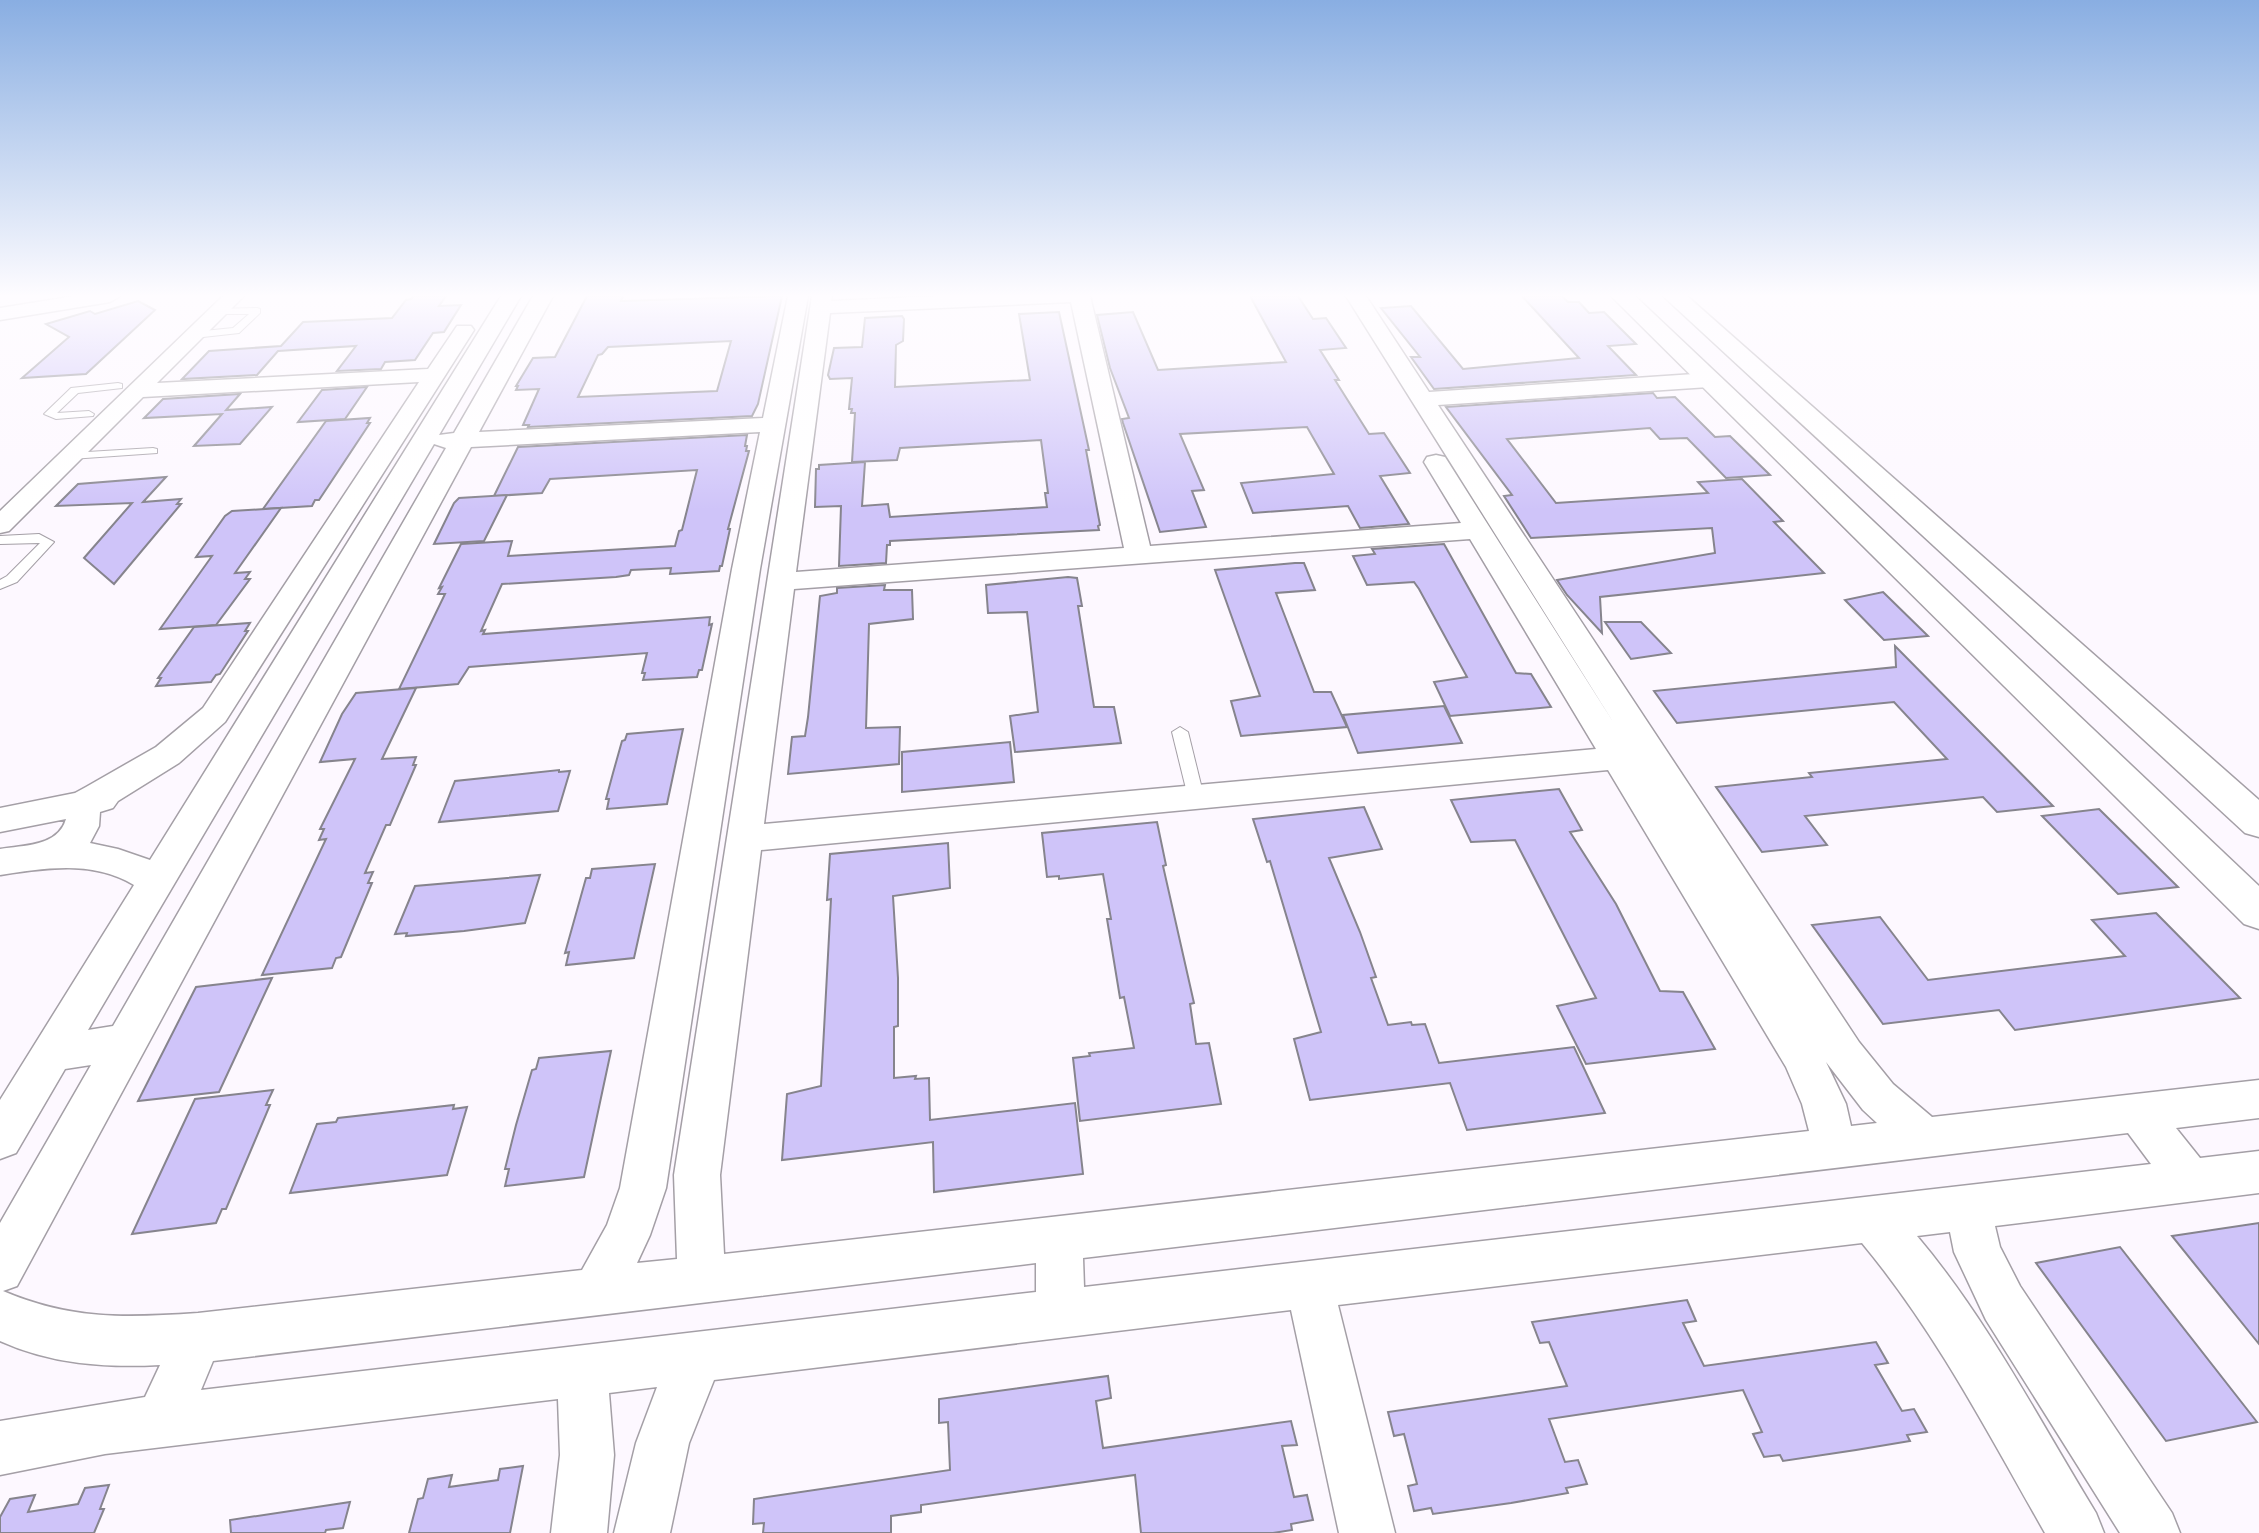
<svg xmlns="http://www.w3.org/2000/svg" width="2259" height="1533" font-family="'Public Sans',sans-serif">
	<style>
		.building { fill: #cfc4f9; stroke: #86848d; stroke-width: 2; fill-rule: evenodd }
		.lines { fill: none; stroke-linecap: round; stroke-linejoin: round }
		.service-casing { stroke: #a49fa6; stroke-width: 2 }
		.minor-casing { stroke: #a49fa6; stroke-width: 3 }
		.tertiary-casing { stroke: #a49fa6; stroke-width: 3 }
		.service { fill: #fff; fill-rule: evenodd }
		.minor { fill: #fff; fill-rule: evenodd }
		.tertiary { fill: #fff; fill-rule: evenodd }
	</style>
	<rect width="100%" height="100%" fill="#fdf8ff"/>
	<g class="building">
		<polygon points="414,296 446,296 439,306 461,305 444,332 433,333 415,360 385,362 381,369 337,371 356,346 278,351 257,375 182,379 209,351 281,346 303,322 392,318 406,300 411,299"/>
		<path d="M587,296H623L621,301L782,296L758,404L752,416L528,427L529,425H523L539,389L516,390L518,386H516L533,358L555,357ZM731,341L717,391L578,397L598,355L602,354L608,347Z"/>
		<polygon points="1250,296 1298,296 1313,319 1326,318 1346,348 1320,350 1339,380 1335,380 1369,434 1384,433 1410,473 1380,476 1409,524 1360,528 1348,506 1253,513 1241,483 1334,474 1307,427 1180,434 1204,490 1192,491 1206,527 1160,532 1123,423 1122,419 1129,418 1110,368 1097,315 1133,312 1158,370 1286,362"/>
		<polygon points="1522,296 1562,296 1568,302 1579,302 1589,313 1604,312 1636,344 1608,346 1636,375 1434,389 1411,357 1420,357 1381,308 1411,306 1463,369 1579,358"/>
		<polygon points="138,301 155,310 86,374 22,378 69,337 46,324 90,311 95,314"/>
		<polygon points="1059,312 1089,450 1086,450 1100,525 1098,526 1099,530 890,541 890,545 887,545 886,563 839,566 841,506 815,507 816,469 819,469 819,465 865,462 862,506 888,504 890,517 1047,507 1045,493 1048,493 1041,440 900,448 897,460 852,462 855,413 851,413 852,409 849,409 852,378 830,379 828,375 834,348 862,347 865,318 902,316 904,319 903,341 896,345 895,387 1030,380 1019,314"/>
		<polygon points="367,387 345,419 298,422 322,390"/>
		<polygon points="1653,393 1657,398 1675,397 1715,437 1730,436 1770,475 1726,478 1687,438 1660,439 1650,428 1507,439 1556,503 1708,493 1698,482 1742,479 1783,521 1774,522 1824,573 1600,597 1602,633 1567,595 1557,580 1715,553 1712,528 1531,538 1504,496 1512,495 1446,407"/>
		<polygon points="240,394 226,410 272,407 240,444 194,446 222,414 144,418 163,399"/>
		<polygon points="370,418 367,423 370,423 319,500 315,500 312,506 263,509 326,421"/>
		<polygon points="747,435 745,446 747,446 746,451 749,451 728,529 730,529 722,566 720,566 719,571 670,574 671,568 631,570 629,575 616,577 502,584 481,631 485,630 483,634 710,617 709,625 712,624 702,670 699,670 697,677 643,680 645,673 642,673 647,653 469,667 458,684 399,689 445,594 438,594 442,587 439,588 461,544 512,541 508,556 675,546 679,531 682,530 697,470 550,479 542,493 494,496 518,447"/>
		<polygon points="166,477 143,502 181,499 177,504 181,504 114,584 84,558 132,503 56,506 78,484"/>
		<polygon points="507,495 484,541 434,544 454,503 459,498"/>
		<polygon points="281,508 235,573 250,572 245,579 250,579 216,625 160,629 212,556 196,557 225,516 232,511"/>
		<polygon points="1444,544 1516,673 1531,674 1551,707 1450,716 1434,682 1467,677 1419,589 1414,582 1367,585 1353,556 1375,554 1372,549"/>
		<polygon points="1295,563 1304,563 1315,590 1276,593 1314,692 1331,692 1347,727 1241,736 1231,701 1260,696 1215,570"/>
		<polygon points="1068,577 1077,578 1082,606 1078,606 1094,707 1114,707 1121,743 1015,752 1010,716 1038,712 1027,612 988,613 986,585"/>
		<polygon points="885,585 884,590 912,590 913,619 869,624 866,728 900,727 899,764 788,774 792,737 805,736 808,717 820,596 837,593 837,588"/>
		<polygon points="1883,592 1928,636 1884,640 1845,600"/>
		<polygon points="1605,622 1641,622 1671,653 1631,659"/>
		<polygon points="250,623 245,631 248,631 220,674 216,675 211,682 156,686 161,678 158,678 194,627"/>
		<polygon points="1895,646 2053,806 1997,812 1983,797 1805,816 1827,845 1762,852 1716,787 1812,777 1809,773 1947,759 1894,702 1677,723 1654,691 1896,667"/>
		<polygon points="416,688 382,759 416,757 413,765 416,765 390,825 386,825 365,873 373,872 368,883 372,883 341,957 336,958 332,968 262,975 326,839 319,840 324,829 320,829 355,759 320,762 342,714 356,693"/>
		<polygon points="1444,706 1462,743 1358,753 1343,715"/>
		<polygon points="683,729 667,804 607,809 609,799 606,799 613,773 622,741 625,740 627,734"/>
		<polygon points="1010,742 1014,782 902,792 902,752"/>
		<polygon points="559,770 559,772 570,771 558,811 439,822 455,781"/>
		<polygon points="1559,789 1582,830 1570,832 1616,904 1660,991 1683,992 1715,1049 1586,1064 1557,1006 1596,998 1515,840 1471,842 1451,800"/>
		<polygon points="1364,807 1382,849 1329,858 1360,932 1376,977 1371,978 1388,1025 1411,1022 1412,1025 1425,1024 1439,1063 1574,1047 1605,1113 1467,1130 1450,1083 1310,1100 1294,1039 1321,1032 1270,861 1267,862 1253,819"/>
		<polygon points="2099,809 2178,887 2118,894 2042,816"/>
		<polygon points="1157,822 1166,865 1163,866 1194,1003 1190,1004 1196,1044 1209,1043 1221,1104 1080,1121 1073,1058 1090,1056 1089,1053 1134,1048 1124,997 1120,998 1107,919 1111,919 1103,874 1059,879 1059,876 1047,877 1042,833"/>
		<polygon points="948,843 950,888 893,896 898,978 898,1026 894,1027 894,1078 916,1076 915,1079 929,1078 930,1120 1075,1103 1083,1174 934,1192 933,1142 782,1160 787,1094 821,1086 831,899 827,900 830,854"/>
		<polygon points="655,864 634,958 566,965 569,952 565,953 586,878 590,878 592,869"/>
		<polygon points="540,875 525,923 464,931 406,936 407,933 395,934 415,886"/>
		<polygon points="2156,913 2240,998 2015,1030 1999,1010 1883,1024 1812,925 1880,917 1928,980 2125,956 2092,920"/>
		<polygon points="272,978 219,1092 138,1101 196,987"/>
		<polygon points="611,1051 584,1177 505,1186 509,1169 505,1169 516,1125 532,1070 536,1069 539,1058"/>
		<polygon points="273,1090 266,1105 270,1105 226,1209 222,1209 216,1223 132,1234 195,1099"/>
		<polygon points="454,1105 453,1109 467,1107 447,1175 290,1193 317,1124 336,1122 338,1118"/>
		<polygon points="2259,1223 2259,1344 2172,1236"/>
		<polygon points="2120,1247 2257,1422 2166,1441 2036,1263"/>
		<polygon points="1687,1300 1696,1321 1683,1323 1704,1366 1876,1342 1888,1363 1875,1365 1902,1411 1914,1409 1927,1432 1907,1435 1910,1441 1856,1450 1783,1461 1780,1455 1764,1457 1753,1434 1762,1432 1743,1390 1549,1419 1565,1462 1578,1460 1587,1484 1566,1488 1568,1493 1511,1503 1433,1514 1431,1508 1414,1511 1408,1486 1417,1484 1404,1434 1394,1436 1388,1412 1567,1386 1549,1342 1540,1343 1532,1322"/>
		<polygon points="1108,1376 1111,1398 1096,1401 1103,1448 1291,1421 1297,1445 1282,1446 1294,1497 1307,1495 1313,1520 1291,1524 1292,1530 1273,1533 1141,1533 1135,1475 921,1505 921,1512 891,1516 891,1533 763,1533 764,1523 753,1524 754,1499 950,1470 948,1422 939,1423 939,1399"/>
		<polygon points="523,1466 510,1533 409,1533 418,1499 423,1498 428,1479 452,1475 449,1487 498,1480 500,1469"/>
		<polygon points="109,1485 100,1509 104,1509 94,1533 0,1533 0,1517 10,1499 35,1495 28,1512 78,1504 85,1488"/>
		<polygon points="350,1502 343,1528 326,1530 325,1533 231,1533 230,1520"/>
	</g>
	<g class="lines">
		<g class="service-casing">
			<g id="service">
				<polygon points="257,308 260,309 260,313 239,333 194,338 189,335 194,332 233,328 249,314 219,314 214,311 216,309"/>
				<polygon points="118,383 122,384 122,388 78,393 57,413 89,411 94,414 93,416 56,419 44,414 71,388"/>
				<polygon points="153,448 157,449 157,453 71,459 65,456 71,453"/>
				<polygon points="39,534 54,542 17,582 0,589 0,580 7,576 40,543 0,544 0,536"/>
				<polygon points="1180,727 1188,732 1204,797 1196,803 1188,797 1172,732"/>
			</g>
		</g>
		<g class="minor-casing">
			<g id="minor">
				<polygon points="75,296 120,296 110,302 0,320 0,308"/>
				<path d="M223,296H244L157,383L428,369L457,326H471L474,330L225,722L179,763L118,801L113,808L100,812L99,826L90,843L118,849L150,860L501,296H521L439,435L454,433L533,296H553L479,432L763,418L788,296H808L760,569L666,1188L650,1235L637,1263L677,1259L674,1175L812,296H832L831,301L941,296H1090L1150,546L1461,523L1424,462L1427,457L1436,455L1445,457L1615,725L1346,296H1366L1429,392L1709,373L1717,375L1720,380L1717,385L1709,387L1438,405L1859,1042L1893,1084L1932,1117L2259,1080V1118L2176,1128L2200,1158L2259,1151V1193L1995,1226L2000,1247L2020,1286L2172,1513L2180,1533H2120L1986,1320L1954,1252L1950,1232L1917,1236C1988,1320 2039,1420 2096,1513L2104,1533H2045C1988,1433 1936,1332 1862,1243L1338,1305L1395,1533H1339L1291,1310L714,1380L689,1443L670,1533H614L636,1443L657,1387L609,1393L614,1455L607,1533H551L560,1455L558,1399L105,1454L0,1475V1421L145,1397L160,1365C104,1368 51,1364 0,1341V1223L91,1065L65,1069L16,1153L0,1159V1100L134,885C93,860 45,868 0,875V849C23,845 58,847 66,819L0,832V808L75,793L86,787L156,747L203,708L419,382L143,397L9,531L0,533V511ZM1071,302L1124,548L796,572L830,313ZM760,432L732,569L620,1188L607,1225L582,1270L198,1313C125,1318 71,1320 3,1291L17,1286L471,447ZM434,444L446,448L113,1026L88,1030ZM1470,539L1596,749L764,824L794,589ZM1608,770L1786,1067L1802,1104L1809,1131L724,1254L720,1175L761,850ZM1826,1062L1863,1110L1877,1123L1851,1126L1846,1104ZM2128,1133L2151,1164L1084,1287L1083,1258ZM1036,1263V1292L201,1390L213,1361Z"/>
			</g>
		</g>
		<g class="tertiary-casing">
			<g id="tertiary">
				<polygon points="1611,296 1635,296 2259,886 2259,929 2244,924"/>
				<polygon points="1663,296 1687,296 2259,800 2259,837 2245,833"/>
			</g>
		</g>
		<use href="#service" class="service"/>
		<use href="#minor" class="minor"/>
		<use href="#tertiary" class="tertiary"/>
	</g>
	<linearGradient id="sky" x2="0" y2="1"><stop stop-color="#89aee2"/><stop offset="0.58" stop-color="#fefcff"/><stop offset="1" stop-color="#fefcff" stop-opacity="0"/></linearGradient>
	<rect width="2259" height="510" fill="url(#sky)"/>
</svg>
